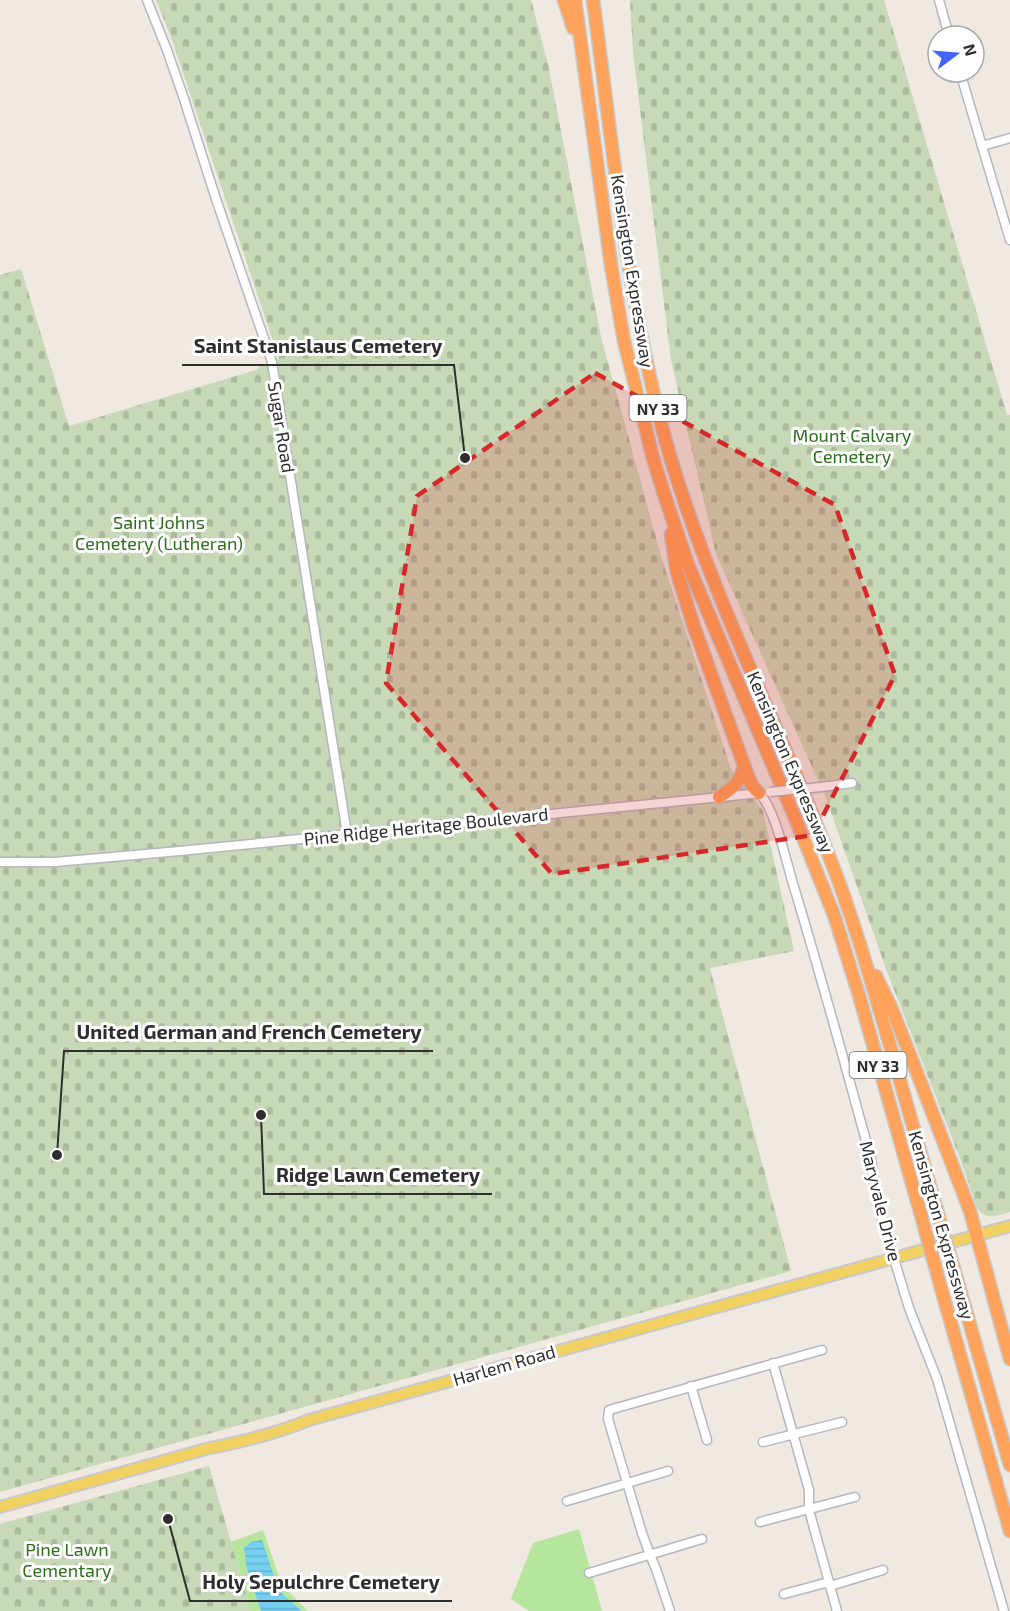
<svg xmlns="http://www.w3.org/2000/svg" width="1010" height="1611" font-family="'Exo 2',sans-serif">
	<style>
		.grass { fill: #b6e59e }
		.cemetery { fill: url(#cemetery-stones) }
		.water { fill: url(#water-rules) }
		.lines { fill: none; stroke-linecap: round; stroke-linejoin: round }
		.minor-casing { stroke: #b4b7c1; stroke-width: 11 }
		.major-casing { stroke: #c9c9c9; stroke-width: 14 }
		.highway-casing { stroke: #c9c9c9; stroke-width: 15 }
		.minor { stroke: #fff; stroke-width: 8 }
		.major { stroke: #f2d163; stroke-width: 10 }
		.highway { stroke: #ffa35c; stroke-width: 12 }
		.minor-bridge-casing { stroke: #b4b7c1; stroke-width: 11; stroke-linecap: butt }
		.highway-bridge-casing { stroke: #c9c9c9; stroke-width: 15; stroke-linecap: butt }
		.minor-bridge { stroke: #fff; stroke-width: 8 }
		.highway-bridge { stroke: #ffa35c; stroke-width: 12 }
		.marked { fill: #d62828; fill-opacity: 0.2; stroke: #d62828; stroke-width: 4.5; stroke-dasharray: 12 8; stroke-linejoin: round }
		.labels { text-anchor: middle; dominant-baseline: central; stroke-width: 6; stroke-linejoin: round; paint-order: stroke }
		.shield { fill: #fff; stroke: #6d6d6d; stroke-width: 1.5 }
		.shield-label { font-size: 16px; font-weight: bold; fill: #2e2e2e }
		.street-label { font-size: 18px; fill: #2e2e2e; stroke: #fff }
		.park-label { font-size: 18px; fill: #2c6e1b; stroke: #fff }
		.leader { fill: none; stroke: #2e2e2e; stroke-width: 2 }
		.callout-dot { fill: #2e2e2e; stroke: #fff; stroke-width: 2 }
		.callout-label { font-size: 20px; text-anchor: middle; font-weight: bold; fill: #2e2e2e; stroke: #fff; stroke-width: 6; stroke-linejoin: round; paint-order: stroke }
	</style>
	<defs>
		<pattern id="cemetery-stones" width="16" height="16" patternUnits="userSpaceOnUse" patternTransform="scale(1.5)"><rect width="16" height="16" fill="#c8d9b8"/><path d="M2 7V4a2 2 0 0 1 4 0v3zM10 15v-3a2 2 0 0 1 4 0v3z" fill="#acbb9e"/></pattern>
		<pattern id="water-rules" width="6" height="5" patternUnits="userSpaceOnUse" patternTransform="scale(1.5)"><rect width="6" height="5" fill="#75cff0"/><path d="M0 2.5h6" fill="none" stroke="#66b2ce"/></pattern>
	</defs>
	<rect width="100%" height="100%" fill="#efe9e1"/>
	<g class="grass">
		<polygon points="579,1529 602,1611 529,1611 511,1599 533,1543"/>
		<polygon points="263,1530 282,1585 308,1611 251,1611 231,1542"/>
	</g>
	<g class="cemetery">
		<polygon points="156,0 531,0 548,64 601,337 661,556 731,769 763,811 794,951 710,968 791,1271 0,1492 0,275 21,269 69,426 256,370 261,365 279,359 171,37"/>
		<path d="M630,0H884L1007,415H1010V1212C995,1216 984,1222 976,1205L961,1161L886,969L826,798L716,554L671,360L633,53Z"/>
		<polygon points="209,1466 251,1611 0,1611 0,1524"/>
	</g>
	<polygon class="water" points="262,1540 279,1591 302,1611 261,1611 247,1569 244,1548 251,1542"/>
	<g class="lines">
		<g class="minor-casing">
			<g id="minor">
				<polyline points="147,0 167,50 183,96 216,199 272,362 347,834"/>
				<polyline points="939,0 949,36"/>
				<polyline points="960,72 1010,240"/>
				<polyline points="982,146 1010,138"/>
				<polyline points="821,787 852,783"/>
				<path d="M759,793C776,810 786,862 794,887C818,967 841,1049 863,1130L871,1158L877,1203L909,1308L937,1379L1004,1611"/>
				<polyline points="0,862 55,862 180,851 761,793"/>
				<polyline points="773,1363 809,1490 809,1510 837,1611"/>
				<polyline points="691,1386 707,1440"/>
				<polyline points="763,1442 842,1422"/>
				<polyline points="567,1501 668,1471"/>
				<polyline points="760,1522 855,1497"/>
				<polyline points="589,1573 702,1539"/>
				<polyline points="830,1586 883,1570"/>
				<polyline points="784,1594 829,1582"/>
				<polyline points="670,1611 656,1569 650,1555 642,1533 608,1419 609,1410 822,1350"/>
			</g>
		</g>
		<g class="major-casing">
			<path id="major" d="M0,1507L206,1449C241,1442 276,1434 309,1420C542,1354 777,1292 1010,1226"/>
		</g>
		<g class="highway-casing">
			<g id="highway">
				<polyline points="564,0 573,28"/>
				<polyline points="575,0 611,265 624,341 653,458 665,497 688,565 798,825 834,915 859,995 921,1215"/>
				<path d="M593,0C614,153 627,307 670,456C711,594 777,722 829,856C854,919 872,984 891,1049C906,1102 921,1155 936,1207"/>
				<polyline points="671,534 677,572 694,627 749,779 753,787 759,793"/>
				<path d="M719,797C733,788 741,782 744,765"/>
				<polyline points="876,976 891,1007 914,1065 970,1211 1010,1359"/>
				<polyline points="958,1283 1010,1465"/>
				<polyline points="941,1288 1010,1531"/>
			</g>
		</g>
		<use href="#minor" class="minor"/>
		<use href="#major" class="major"/>
		<use href="#highway" class="highway"/>
		<g class="minor-bridge-casing">
			<polyline id="minor-bridge" points="770,792 821,787"/>
		</g>
		<g class="highway-bridge-casing">
			<g id="highway-bridge">
				<polyline points="936,1207 958,1283"/>
				<polyline points="921,1215 941,1288"/>
			</g>
		</g>
		<use href="#minor-bridge" class="minor-bridge"/>
		<use href="#highway-bridge" class="highway-bridge"/>
	</g>
	<path class="marked" d="M595,373L835,505L895,675L813,835L552,874L386,683L417,496Z"/>
	<g class="labels">
		<g class="shield">
			<rect x="629.5" y="395" width="57" height="26" rx="4.5"/>
			<rect x="849.5" y="1052" width="57" height="26" rx="4.5"/>
		</g>
		<g class="shield-label">
			<text x="658" y="408">NY 33</text>
			<text x="878" y="1065">NY 33</text>
		</g>
		<g class="street-label">
			<text transform="translate(633 271) rotate(81)">Kensington Expressway</text>
			<text transform="translate(282 427) rotate(81)">Sugar Road</text>
			<text transform="translate(791 762) rotate(67)">Kensington Expressway</text>
			<text transform="translate(426 826) rotate(-6)">Pine Ridge Heritage Boulevard</text>
			<text transform="translate(881 1201) rotate(76)">Maryvale Drive</text>
			<text transform="translate(942 1225) rotate(74)">Kensington Expressway</text>
			<text transform="translate(504 1365) rotate(-16)">Harlem Road</text>
		</g>
		<g class="park-label">
			<text x="852" y="435">Mount Calvary<tspan x="852" dy="21">Cemetery</tspan></text>
			<text x="159" y="522">Saint Johns<tspan x="159" dy="21">Cemetery (Lutheran)</tspan></text>
			<text x="67" y="1549">Pine Lawn<tspan x="67" dy="21">Cementary</tspan></text>
		</g>
	</g>
	<path class="leader" d="M465 458L454 365H182M57 1155L64 1051H433M261 1115L264 1194H492M168 1519L190 1601H452"/>
	<g class="callout-dot">
		<circle cx="465" cy="458" r="6"/>
		<circle cx="57" cy="1155" r="6"/>
		<circle cx="261" cy="1115" r="6"/>
		<circle cx="168" cy="1519" r="6"/>
	</g>
	<g class="callout-label">
		<text x="318" y="353">Saint Stanislaus Cemetery</text>
		<text x="249" y="1039">United German and French Cemetery</text>
		<text x="378" y="1182">Ridge Lawn Cemetery</text>
		<text x="321" y="1589">Holy Sepulchre Cemetery</text>
	</g>
	<g transform="translate(956 54) rotate(74)"><circle r="28" fill="#ffffff" stroke="#ababab" stroke-width="1.5"/>
	<path d="M0-4.5L10 22L0 15L-10 22Z" fill="#4264fb"/>
	<text y="-9" font-size="16" font-weight="bold" text-anchor="middle" fill="#2e2e2e">N</text>
	</g>
</svg>
